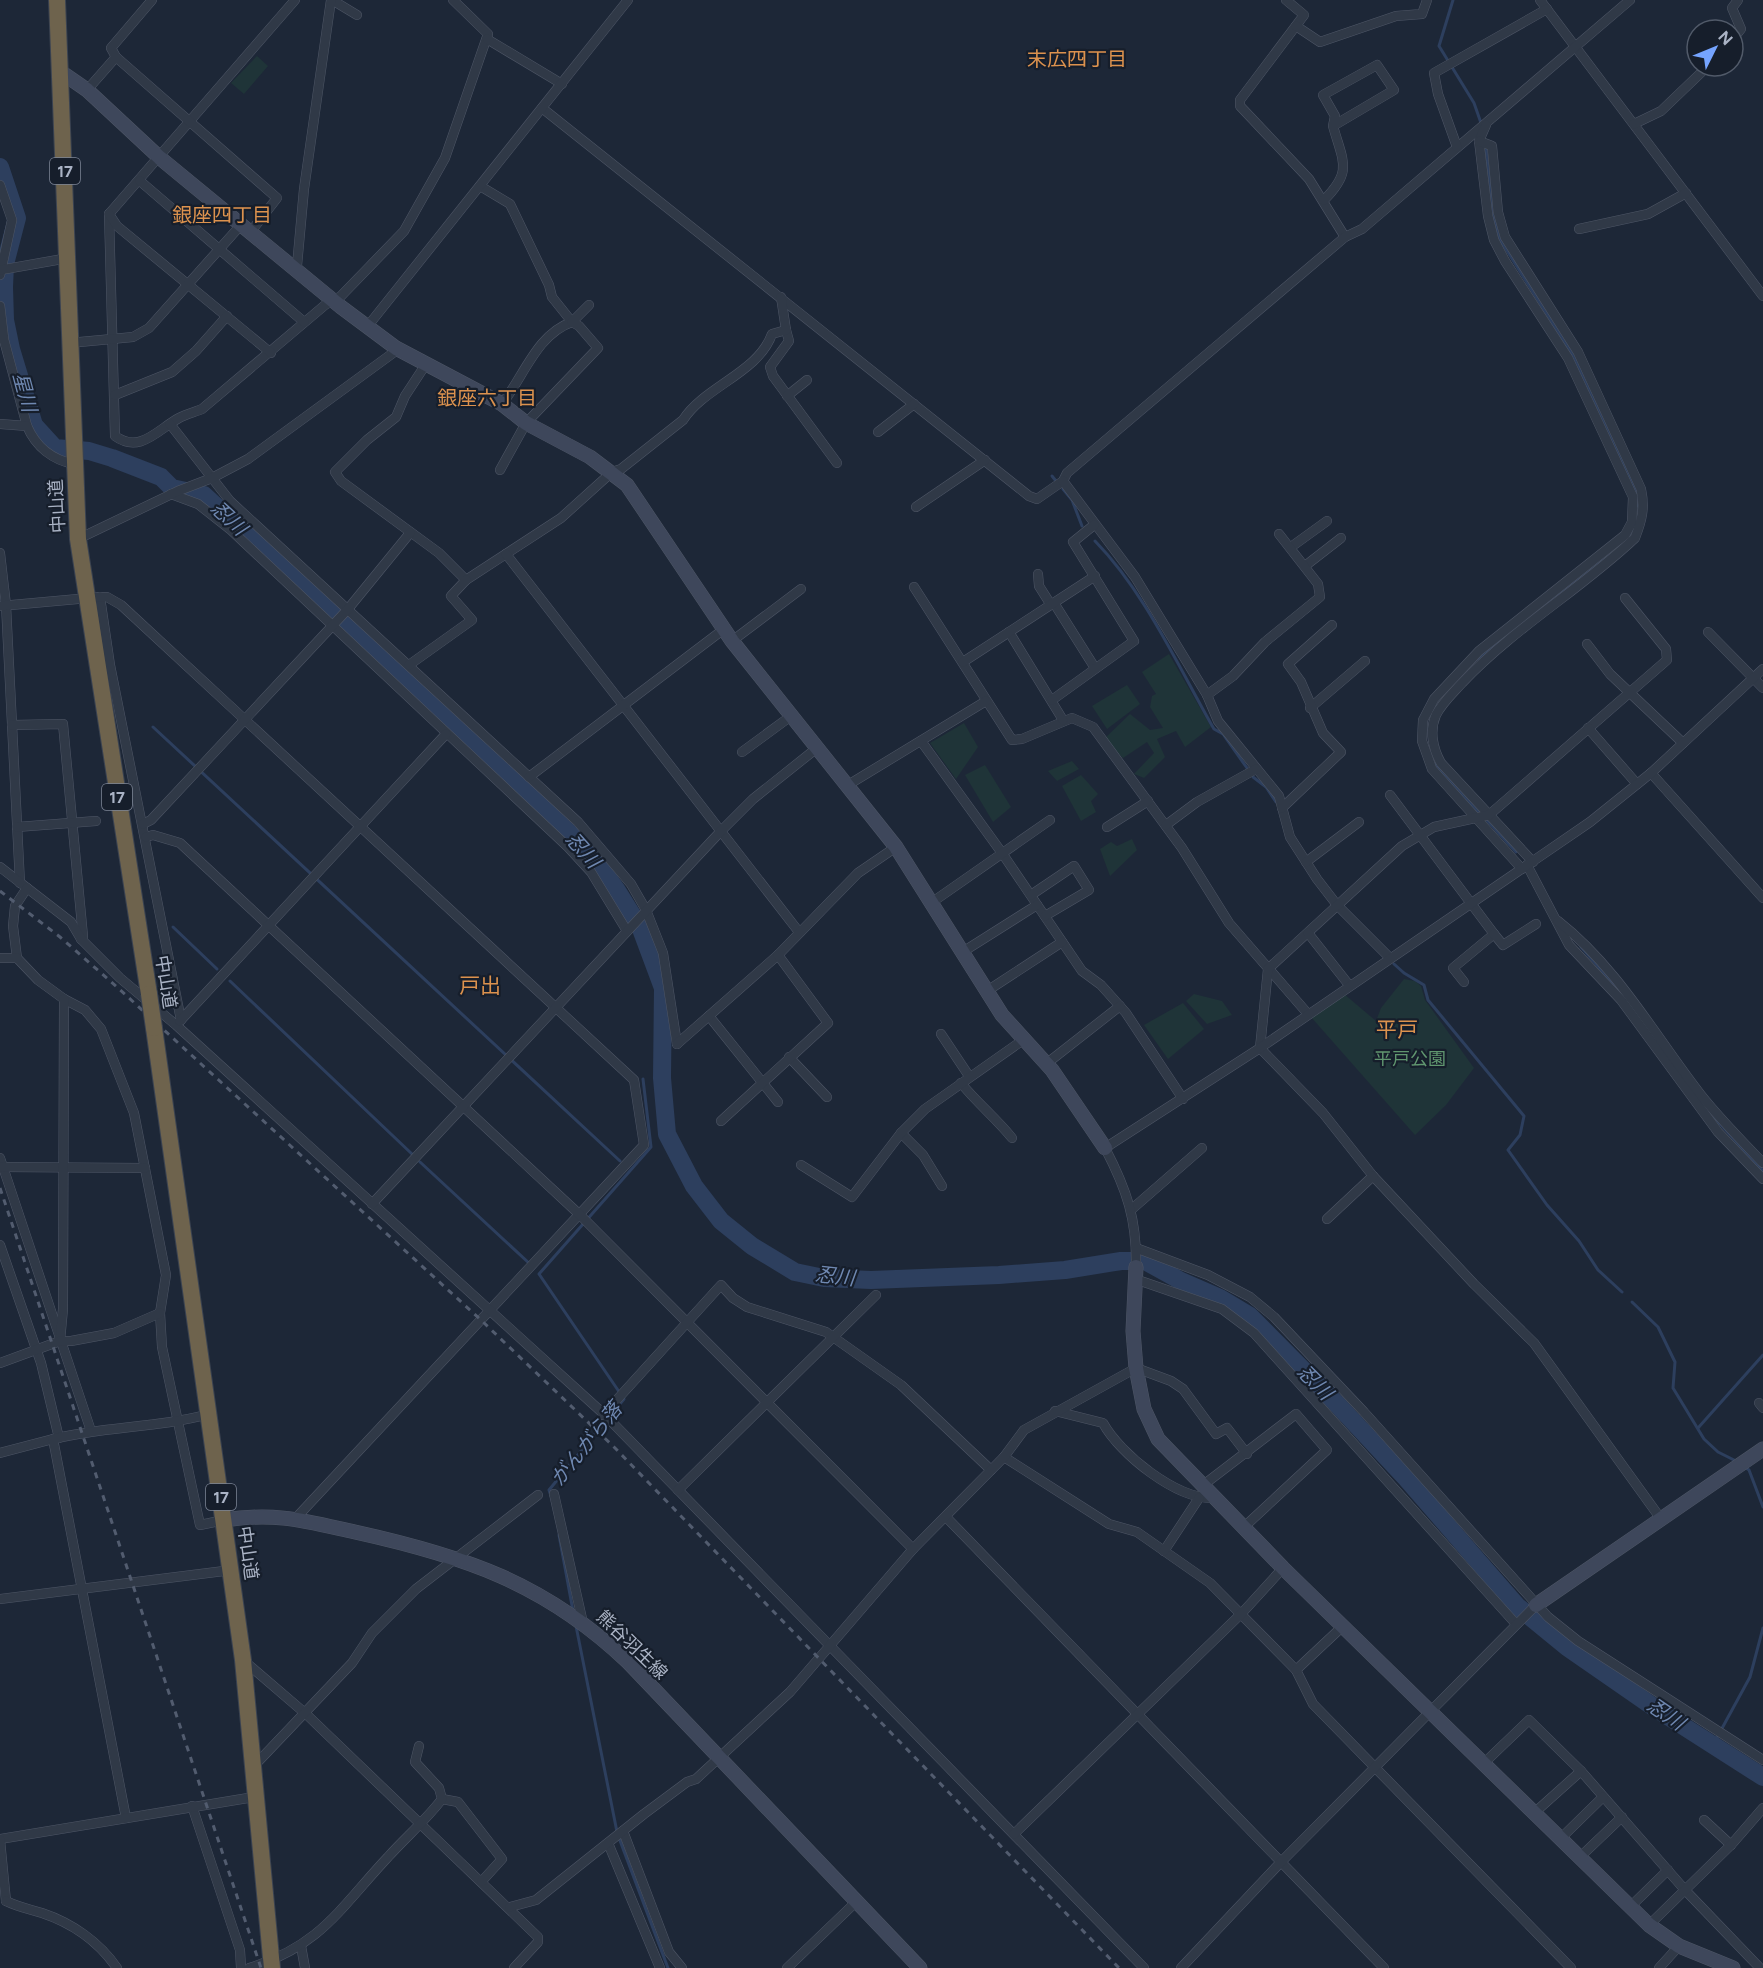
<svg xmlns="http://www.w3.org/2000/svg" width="1763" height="1968" font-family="Figtree,'Noto Sans JP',sans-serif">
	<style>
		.green { fill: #1f3438 }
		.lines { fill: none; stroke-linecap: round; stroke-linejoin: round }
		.stream { stroke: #2d3f5e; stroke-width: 3 }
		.river { stroke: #2d3f5e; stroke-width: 18 }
		.street-casing { stroke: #4e5666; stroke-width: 10 }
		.secondary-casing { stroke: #4e5666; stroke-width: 15 }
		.highway-casing { stroke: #3b4351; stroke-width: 18 }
		.street { stroke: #303947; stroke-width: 9 }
		.secondary { stroke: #3e475b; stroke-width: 14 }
		.highway { stroke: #6e634d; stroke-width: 16 }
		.rail { stroke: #525c6f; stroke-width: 3; stroke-dasharray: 6 6; stroke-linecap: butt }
		.highway-bridge-casing { stroke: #3b4351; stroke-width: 18; stroke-linecap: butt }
		.highway-bridge { stroke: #6e634d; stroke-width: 16 }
		.labels { text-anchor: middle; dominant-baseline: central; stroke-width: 4.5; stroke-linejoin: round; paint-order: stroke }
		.shield { fill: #161e2b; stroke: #7e8697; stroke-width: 1.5 }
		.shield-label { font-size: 16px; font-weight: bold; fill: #aab3c5 }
		.street-label { font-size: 18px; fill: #aab3c5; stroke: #161e2b }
		.park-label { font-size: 18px; fill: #60966f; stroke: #161e2b }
		.neighbourhood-label { font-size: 20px; fill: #dc924e; stroke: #161e2b }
		.water-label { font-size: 20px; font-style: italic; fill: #6f88b1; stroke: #161e2b }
		.quarter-label { font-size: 21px; fill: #dc924e; stroke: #161e2b }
	</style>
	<rect width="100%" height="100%" fill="#1d2737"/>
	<g class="green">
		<polygon points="257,56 268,66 244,94 231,83"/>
		<polygon points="1169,654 1211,727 1185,747 1176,731 1157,739 1165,757 1144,778 1134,774 1154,753 1147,742 1123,758 1103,740 1130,714 1150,730 1163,728 1150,707 1152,696 1156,694 1142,672"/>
		<polygon points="1127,685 1140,704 1107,729 1092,706"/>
		<polygon points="964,723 978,747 956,779 930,743"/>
		<polygon points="1072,761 1079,769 1057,781 1048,771"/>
		<polygon points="985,765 1011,807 993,822 965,775"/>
		<polygon points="1081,775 1098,794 1091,801 1096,812 1081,821 1062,786"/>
		<polygon points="1132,839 1137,850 1110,876 1100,849 1111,842 1117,846"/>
		<polygon points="1404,979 1415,981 1421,986 1425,1000 1474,1068 1446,1105 1415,1135 1311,1017 1344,994 1376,1021 1381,1008"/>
		<polygon points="1194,994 1222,1001 1232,1015 1207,1024 1186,1001"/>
		<polygon points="1183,1003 1204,1029 1168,1059 1144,1025"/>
	</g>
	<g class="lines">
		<g class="stream">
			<polyline points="1453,0 1439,46 1474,103 1481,123"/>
			<polyline points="1486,150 1493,214 1499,238 1574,357 1637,493 1638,506"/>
			<polyline points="1052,476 1056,481"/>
			<polyline points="1063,489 1072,500 1082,526"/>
			<path d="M1095,541C1145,592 1179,668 1214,729L1223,734L1247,768"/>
			<polyline points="1618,547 1633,530"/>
			<polyline points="1477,659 1609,556"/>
			<polyline points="153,727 620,1161"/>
			<polyline points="1434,763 1480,814"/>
			<polyline points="1253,777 1266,787 1276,802"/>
			<polyline points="1485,818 1516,852"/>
			<polyline points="173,927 217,969"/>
			<polyline points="1581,947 1620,991"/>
			<polyline points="1394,964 1404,973 1424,985 1428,1000 1524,1116 1520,1135 1508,1150 1547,1205 1579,1241 1598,1270 1622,1292"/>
			<polyline points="230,981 412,1154"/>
			<polyline points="661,1078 662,1078"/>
			<polyline points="1714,1117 1763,1171"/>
			<polyline points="420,1162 530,1264"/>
			<polyline points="1632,1302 1658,1327 1675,1362 1673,1388 1704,1439 1718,1452 1738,1462"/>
			<polyline points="1698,1428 1763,1355"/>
			<polyline points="1743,1466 1749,1470 1763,1507"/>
			<polyline points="551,1496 549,1490 624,1399 539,1274 651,1147 643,1079"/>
			<polyline points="559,1535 573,1611"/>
			<polyline points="576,1626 617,1832"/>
			<polyline points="1714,1743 1750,1677 1763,1628"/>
			<polyline points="619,1838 668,1968"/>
		</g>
		<polyline class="river" points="0,167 17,218 5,264 4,287 5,320 11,349 34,425 55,448 89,451 112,458 161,477 172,488 204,495 541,806 589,852 616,889 641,929 663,988 662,1078 667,1134 694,1186 721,1221 752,1246 795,1272 824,1278 871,1280 999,1275 1065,1270 1121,1261 1145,1261 1181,1281 1220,1298 1250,1316 1336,1403 1406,1478 1517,1606 1567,1647 1655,1708 1763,1777"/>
		<g class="street-casing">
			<g id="street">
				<path d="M295,0L109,214L115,436C140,454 157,430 179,418C186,414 195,412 202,409L325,305L341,296L404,231L445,158L488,34L453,0"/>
				<polyline points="332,0 357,15"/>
				<polyline points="1286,0 1304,15 1240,100 1240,106 1309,179 1345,237"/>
				<polyline points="1540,0 1763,296"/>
				<polyline points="1296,26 1320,42 1396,16 1422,14 1427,0"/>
				<polyline points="487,39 562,84"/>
				<polyline points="1733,39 1741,29 1732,8 1738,0"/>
				<polyline points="116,57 277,198 249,234"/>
				<polyline points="87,90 116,57 111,48 152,0"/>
				<polyline points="542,108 1029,496 1037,499 1063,481 1067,473 1345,237 1362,229 1630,0"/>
				<polyline points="1634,124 1661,111 1708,66"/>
				<polyline points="1486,125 1479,141 1488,216 1494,240 1505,261 1568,358 1633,497 1632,522 1625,535 1479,651 1434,699 1423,720 1422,741 1432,769 1522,869"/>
				<path d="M1479,141L1492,146L1498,212L1505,237L1578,352L1641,489C1645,508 1642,520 1635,538C1580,590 1514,628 1462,683C1453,693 1442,703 1436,715C1429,731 1433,749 1441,763L1533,862"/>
				<polyline points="1457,147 1438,94 1434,73 1547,9"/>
				<polyline points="140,181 304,322"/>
				<polyline points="0,185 12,220 0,275"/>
				<path d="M480,186L510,204L549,285L552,297L572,322C537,334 524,376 502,404"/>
				<path d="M1324,200C1353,171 1343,162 1333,126L1394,90L1377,65L1323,95L1335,116L1333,126"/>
				<polyline points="109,214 117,226 271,353"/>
				<polyline points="1579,229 1648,214 1686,193"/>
				<polyline points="0,270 68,258"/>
				<polyline points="293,270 297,266 304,189 331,0"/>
				<polyline points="0,306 4,340 27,426"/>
				<polyline points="367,327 628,0"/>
				<polyline points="786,330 789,341 770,367 773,376 837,463"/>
				<polyline points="69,343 133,337 149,328 240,226"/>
				<path d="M426,364L405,396L396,417L367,440L335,472L341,481L439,553L466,580L561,518L612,472L621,469L683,420C705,386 758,373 772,334L786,330L781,297"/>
				<polyline points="115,395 172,372 196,351 227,316"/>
				<polyline points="787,396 807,380"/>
				<path d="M0,424L27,426C36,447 53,460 74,464"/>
				<polyline points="170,424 230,501 578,822 631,884 646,910 663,953 677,1044"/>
				<polyline points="878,432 914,404"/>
				<polyline points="500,470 526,423 598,348 579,326 572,322 589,305"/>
				<polyline points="1063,481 1135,577 1207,695 1218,721 1279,796 1290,837 1317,879 1337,905 1390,958"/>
				<polyline points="171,494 198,504 231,530 568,847 591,872 627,931"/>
				<polyline points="916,507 985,460"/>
				<polyline points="78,539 178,491 212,478 248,459 393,353 396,348"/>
				<polyline points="1291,547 1327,521"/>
				<polyline points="0,553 6,605 20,883"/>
				<polyline points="506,554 799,932"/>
				<polyline points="1305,566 1341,538"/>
				<polyline points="1038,574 1039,586 1051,605"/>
				<polyline points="914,587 1012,740 1022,739 1072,718 1093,727 1182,848 1229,923 1308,1014"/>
				<polyline points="100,597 110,665 181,1020"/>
				<polyline points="1625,598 1666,649 1667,660 1489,815 1434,827 1402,846 1268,969 1260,1048 1323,1113 1373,1176 1474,1284 1534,1343 1661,1519"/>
				<polyline points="1054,603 1095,668"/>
				<polyline points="0,606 100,597 107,597 121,605 634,1080 644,1145 295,1519"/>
				<polyline points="1009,632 1063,720"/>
				<polyline points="1708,632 1763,688"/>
				<polyline points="732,641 801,589"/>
				<polyline points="1587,644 1610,674 1683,743"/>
				<polyline points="963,662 1095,576"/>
				<polyline points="409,665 472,620 451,596 466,580"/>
				<polyline points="1207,695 1233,676 1265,642 1320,597 1318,584 1279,534"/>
				<polyline points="1052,700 1134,641 1073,542 1094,525"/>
				<polyline points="1310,708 1365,661"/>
				<polyline points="12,725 63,724 83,936 81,939"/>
				<polyline points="1588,728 1637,784"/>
				<polyline points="921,741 1002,853 1082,971 1101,985 1126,1013 1183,1099"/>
				<polyline points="742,752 791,716"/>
				<polyline points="1651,773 1763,898"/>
				<polyline points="529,777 724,629"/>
				<polyline points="848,785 986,701"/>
				<polyline points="1390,795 1494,934 1453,968 1464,982"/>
				<polyline points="1282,808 1341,752 1323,733 1301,682 1288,664 1332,625"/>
				<polyline points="143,824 151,820 348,609 410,533"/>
				<polyline points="1166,825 1197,802 1256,769"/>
				<polyline points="17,827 96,821"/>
				<polyline points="1107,827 1148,801"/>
				<polyline points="146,837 153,835 180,843 580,1215 913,1549"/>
				<polyline points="1306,862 1359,822"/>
				<polyline points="1527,865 1569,945 1621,1000 1718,1132 1763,1179"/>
				<polyline points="0,867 71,922 81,939 120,978 176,1025 606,1416 1144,1968"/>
				<polyline points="27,888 15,906 13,926 17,958 38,980 64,999 85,1010 101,1029 134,1113 166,1275 160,1313 162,1347 200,1525 224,1520"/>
				<polyline points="1031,895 1074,866 1089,890 1045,916"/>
				<polyline points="931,903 1050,820"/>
				<path d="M1558,921C1618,968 1655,1036 1701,1095C1720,1119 1742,1141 1763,1163"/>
				<polyline points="1308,933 1349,985"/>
				<polyline points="1494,934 1503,945 1536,924"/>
				<polyline points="961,953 1037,905"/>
				<polyline points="0,958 17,958"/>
				<polyline points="987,991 1062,942"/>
				<polyline points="709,1016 778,1102"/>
				<polyline points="180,1021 446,734"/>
				<polyline points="941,1034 969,1076"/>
				<polyline points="677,1044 778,955"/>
				<polyline points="789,1057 827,1097"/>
				<polyline points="1046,1064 1120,1006"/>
				<path d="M961,1083C977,1103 996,1118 1012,1138"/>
				<polyline points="721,1121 828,1023 778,955 858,873 896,847"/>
				<polyline points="901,1133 923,1155 942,1186"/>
				<polyline points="0,1158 91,1431"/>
				<polyline points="801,1165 852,1197 901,1133 925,1109 1023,1040"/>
				<polyline points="0,1167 145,1168"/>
				<polyline points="372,1204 721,831 753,799 817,748"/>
				<polyline points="1132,1209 1202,1148"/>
				<polyline points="1327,1219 1373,1176"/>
				<polyline points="0,1245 41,1363 59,1438"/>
				<polyline points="1136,1248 1208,1275 1250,1297 1274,1317 1364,1412 1548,1617 1578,1641 1763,1760"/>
				<path d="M1136,1267C1137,1220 1127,1190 1105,1148L1260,1048L1590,822L1651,773L1763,669"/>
				<polyline points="1135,1279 1222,1309 1254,1333 1516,1624"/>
				<polyline points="60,1341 63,1309 64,999"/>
				<polyline points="0,1363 60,1341 71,1341 114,1333 160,1313"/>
				<polyline points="1759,1403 1763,1408"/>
				<path d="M1055,1411L1103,1423C1120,1454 1176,1499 1213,1498"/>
				<polyline points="603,1415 721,1285 733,1298 747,1307 826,1332 901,1385 991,1470"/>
				<polyline points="0,1453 53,1439"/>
				<polyline points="1004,1457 1109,1524 1137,1532 1210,1583 1296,1670 1313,1704 1571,1968"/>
				<polyline points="1202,1486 1296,1414 1327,1450 1243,1528"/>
				<polyline points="678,1490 876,1295"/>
				<polyline points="554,1494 583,1623"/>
				<polyline points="946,1517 1384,1968"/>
				<polyline points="1164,1551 1199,1498"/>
				<polyline points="0,1599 232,1570"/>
				<polyline points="243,1660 306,1714 538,1937 538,1942 514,1968"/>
				<polyline points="1296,1670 1343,1626"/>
				<polyline points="1482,1765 1529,1720 1581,1771 1685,1890 1760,1968"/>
				<polyline points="253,1767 352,1663 372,1633 416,1589 538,1495"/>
				<polyline points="442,1799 458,1802 502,1859 482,1881"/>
				<polyline points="192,1806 240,1950 241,1968"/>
				<polyline points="1533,1814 1581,1771"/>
				<path d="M126,1818L53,1439C105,1426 158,1428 209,1414"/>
				<polyline points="1704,1820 1731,1845"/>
				<polyline points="623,1831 669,1952 682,1968"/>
				<polyline points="1014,1834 1242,1613 1283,1568"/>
				<polyline points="0,1839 254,1797"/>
				<polyline points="1560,1839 1603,1797"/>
				<polyline points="0,1840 6,1901"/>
				<polyline points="608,1843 660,1968"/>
				<polyline points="1579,1858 1622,1817"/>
				<path d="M6,1901C18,1907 29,1909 42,1913C72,1923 99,1942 117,1968"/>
				<polyline points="510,1907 536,1900 644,1814 687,1782 696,1779 790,1692 913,1549 1004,1457 1024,1430 1136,1368 1171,1381 1183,1389 1216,1434 1227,1428 1247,1454"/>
				<polyline points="1630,1907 1668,1870"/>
				<polyline points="1649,1925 1731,1845 1763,1808"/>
				<polyline points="301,1946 305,1968"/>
				<path d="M249,1968C321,1946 340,1908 388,1857C406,1837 426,1820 442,1799L439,1788L415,1762L419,1746"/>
				<polyline points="787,1968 857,1901"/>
				<polyline points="1181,1968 1281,1862 1536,1605"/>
				<polyline points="1659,1968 1679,1946"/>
			</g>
		</g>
		<g class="secondary-casing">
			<g id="secondary">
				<polyline points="61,72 87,90 160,158 341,307 396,348 502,404 526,423 590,457 627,485 732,641 896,847 1002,1015 1052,1070 1105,1148"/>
				<polyline points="1136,1267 1133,1331 1136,1368 1144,1409 1158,1439 1283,1568 1649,1925 1679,1946 1733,1968"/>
				<path d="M224,1520C276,1512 305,1521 355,1532C464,1556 545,1583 628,1662L920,1968"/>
				<polyline points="1536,1605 1763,1449"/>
			</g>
		</g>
		<g class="highway-casing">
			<g id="highway">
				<polyline points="57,0 78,539 149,994"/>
				<polyline points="154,1028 243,1660 272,1968"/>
			</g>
		</g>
		<use href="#street" class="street"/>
		<use href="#secondary" class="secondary"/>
		<use href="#highway" class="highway"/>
		<g class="rail">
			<polyline points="0,891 60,937 117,987 482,1321 615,1448 1119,1968"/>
			<polyline points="0,1188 261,1968"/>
		</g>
		<g class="highway-bridge-casing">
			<polyline id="highway-bridge" points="149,994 154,1028"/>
		</g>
		<use href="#highway-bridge" class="highway-bridge"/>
	</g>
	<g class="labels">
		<g class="shield">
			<rect x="50" y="158" width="30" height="26" rx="4.5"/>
			<rect x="102" y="784" width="30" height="26" rx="4.5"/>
			<rect x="206" y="1484" width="30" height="26" rx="4.5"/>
		</g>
		<g class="shield-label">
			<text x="65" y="171">17</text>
			<text x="117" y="797">17</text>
			<text x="221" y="1497">17</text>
		</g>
		<g class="street-label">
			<text transform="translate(57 506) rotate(-93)">中山道</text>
			<text transform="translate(166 982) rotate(81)">中山道</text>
			<text transform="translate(248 1553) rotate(82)">中山道</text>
			<text transform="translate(632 1645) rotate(44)">熊谷羽生線</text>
		</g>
		<g class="park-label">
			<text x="1410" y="1059">平戸公園</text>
		</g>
		<g class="neighbourhood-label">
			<text x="1077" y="59">末広四丁目</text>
			<text x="222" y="215">銀座四丁目</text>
			<text x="487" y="398">銀座六丁目</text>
		</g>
		<g class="water-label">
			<text transform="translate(25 392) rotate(75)">星川</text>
			<text transform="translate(229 518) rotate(43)">忍川</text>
			<text transform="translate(583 850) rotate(48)">忍川</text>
			<text transform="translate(835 1276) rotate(6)">忍川</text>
			<text transform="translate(1315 1382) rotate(45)">忍川</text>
			<text transform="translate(586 1444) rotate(-51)">がんがら落</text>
			<text transform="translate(1666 1714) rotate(34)">忍川</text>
		</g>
		<g class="quarter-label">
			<text x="480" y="985">戸出</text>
			<text x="1397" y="1029">平戸</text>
		</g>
	</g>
	<g transform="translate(1715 48) rotate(47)"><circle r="28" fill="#161e2b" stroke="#515a69" stroke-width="1.5"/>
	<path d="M0-4.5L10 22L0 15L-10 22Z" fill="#75a4ff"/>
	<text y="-9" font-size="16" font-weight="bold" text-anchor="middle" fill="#aab3c5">N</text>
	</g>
</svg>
